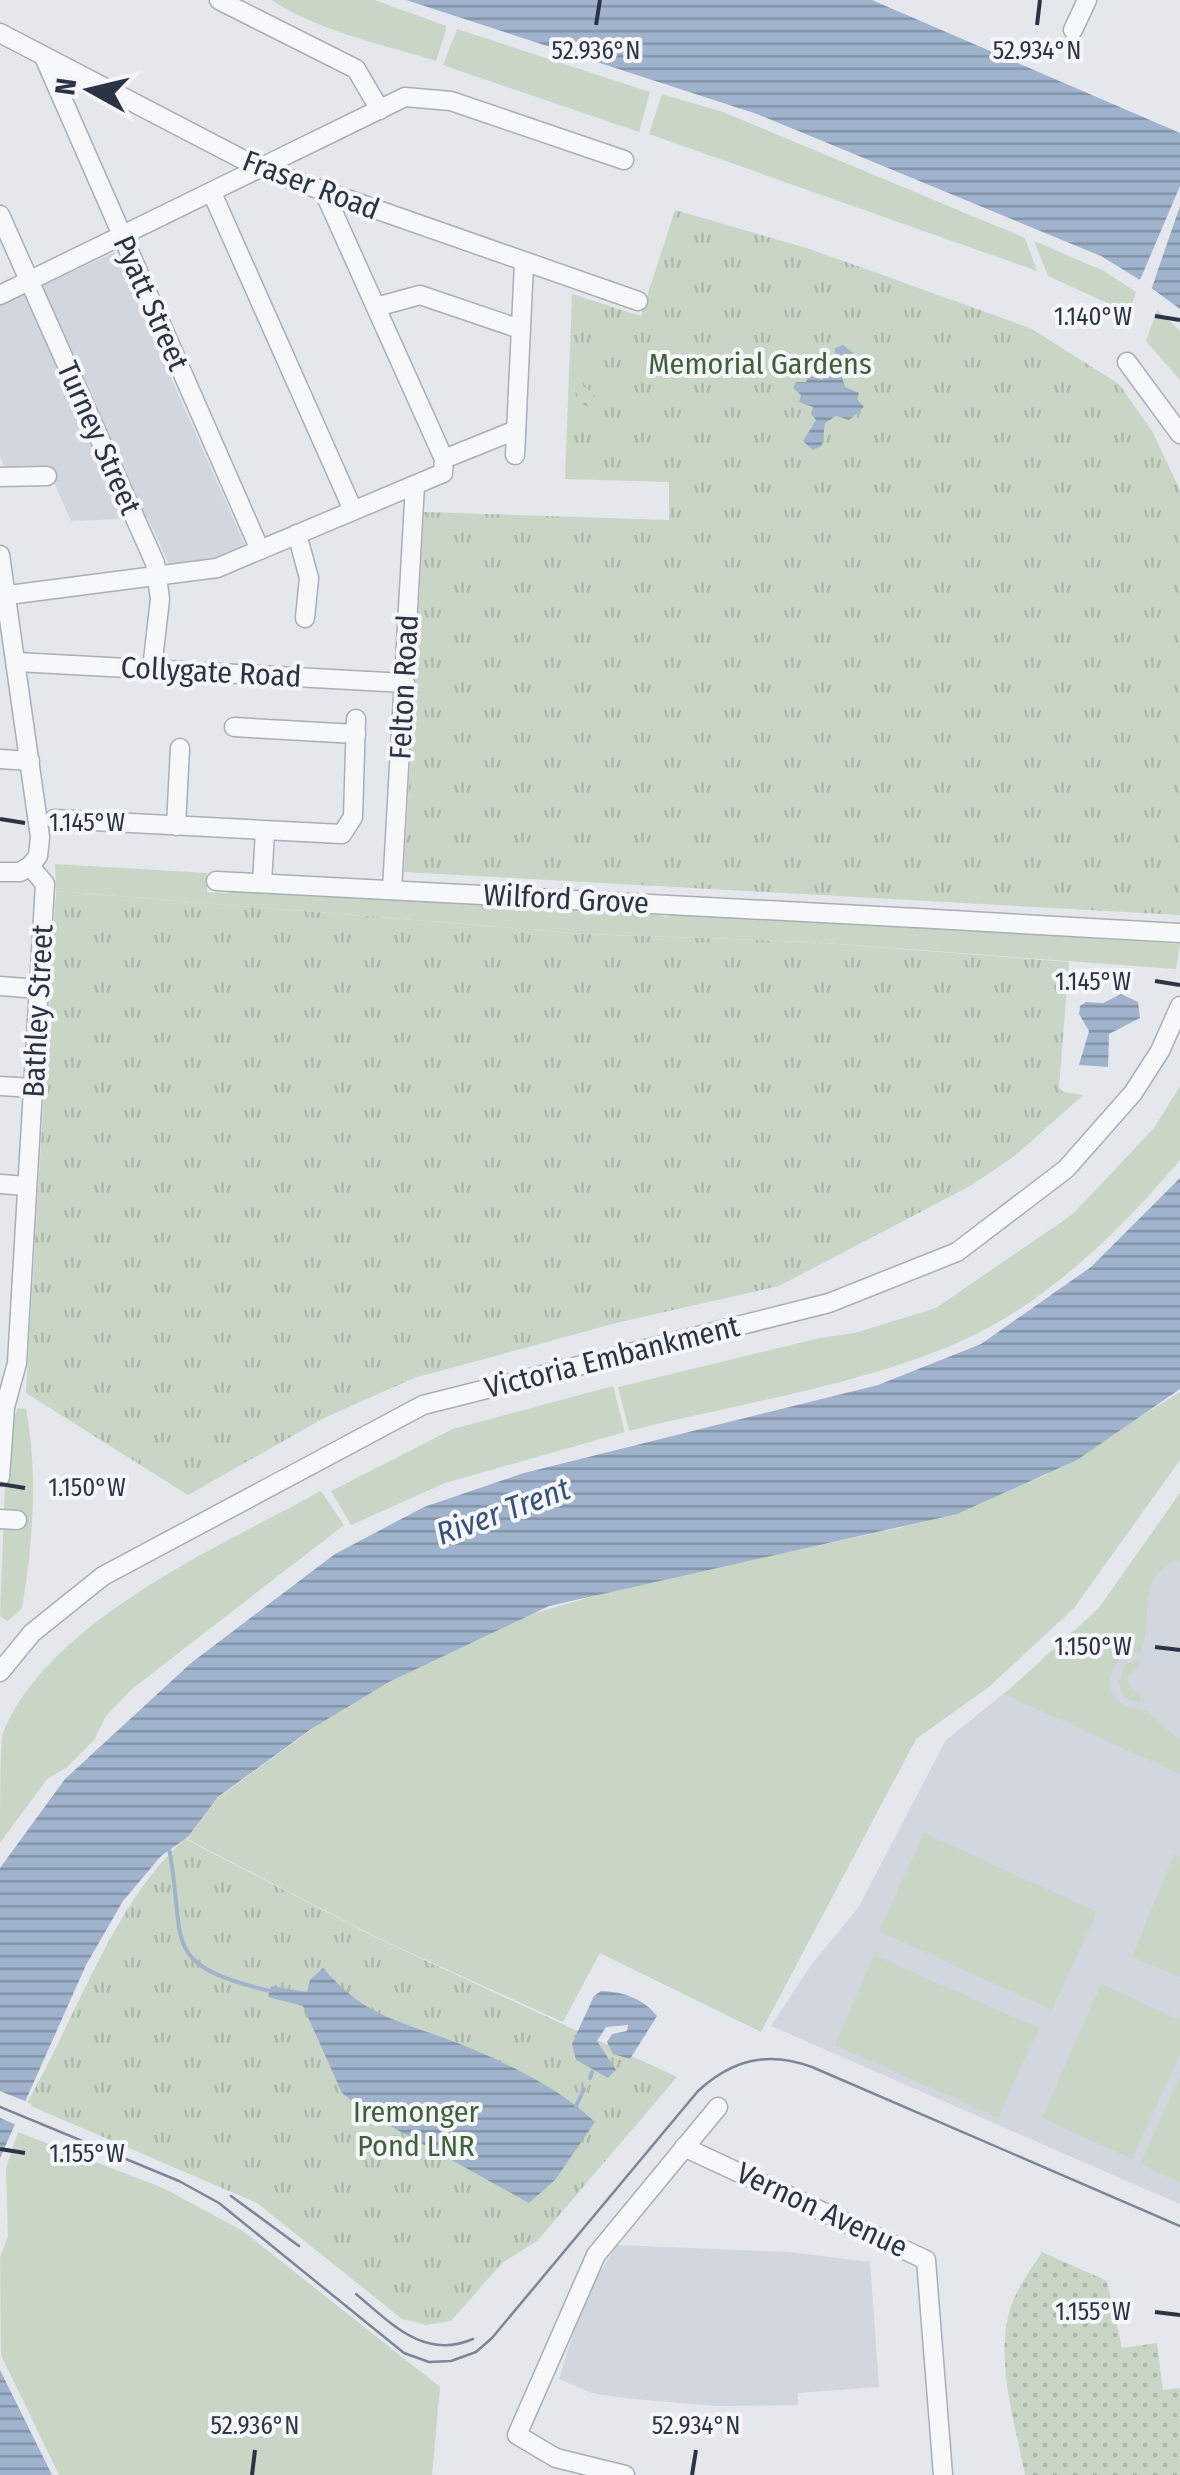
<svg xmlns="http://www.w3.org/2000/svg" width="1180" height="2475" font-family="'Fira Sans Condensed',sans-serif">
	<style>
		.built { fill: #d2d6de }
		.grass { fill: #c9d6c5 }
		.park { fill: url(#park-tufts) }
		.garden { fill: url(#garden-dots) }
		.water { fill: url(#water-rules) }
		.pier { fill: #e4e7ec }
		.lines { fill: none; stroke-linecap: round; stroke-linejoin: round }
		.stream { stroke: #9fb4cc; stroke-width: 4 }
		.minor-casing { stroke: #a9aeb7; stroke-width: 21 }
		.minor { stroke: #f7f8fa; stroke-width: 18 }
		.tram { stroke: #7d8696; stroke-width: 2.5 }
		.ticks { fill: none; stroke: #2b3445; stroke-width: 4 }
		.labels { text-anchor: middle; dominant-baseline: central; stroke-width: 8; stroke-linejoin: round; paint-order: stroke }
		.street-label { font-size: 30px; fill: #2b3445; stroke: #f4f6f9 }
		.park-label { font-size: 30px; fill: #3f6138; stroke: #f4f6f9 }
		.water-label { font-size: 32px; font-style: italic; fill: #34527a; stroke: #f4f6f9 }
		.ticks-label { font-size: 25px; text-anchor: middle; fill: #2b3445; stroke: #f4f6f9; stroke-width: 8; stroke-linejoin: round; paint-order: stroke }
	</style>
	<defs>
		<pattern id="park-tufts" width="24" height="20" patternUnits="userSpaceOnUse" patternTransform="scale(2.5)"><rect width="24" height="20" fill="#c9d6c5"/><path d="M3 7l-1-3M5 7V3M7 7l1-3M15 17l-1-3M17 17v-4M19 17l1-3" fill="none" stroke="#adb8ab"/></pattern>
		<pattern id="garden-dots" width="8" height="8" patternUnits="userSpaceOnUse" patternTransform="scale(2.5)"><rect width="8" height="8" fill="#c9d6c5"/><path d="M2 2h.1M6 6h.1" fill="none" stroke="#adb8ab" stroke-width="1.8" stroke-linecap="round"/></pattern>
		<pattern id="water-rules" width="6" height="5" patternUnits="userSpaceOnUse" patternTransform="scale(2.5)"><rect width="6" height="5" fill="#9fb4cc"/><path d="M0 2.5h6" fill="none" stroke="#8293a7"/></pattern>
	</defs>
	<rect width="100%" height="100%" fill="#e4e7ec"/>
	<g class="built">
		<polygon points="115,252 245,545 218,557 170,566 148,518 71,521 47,467 7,472 0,457 0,305"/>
		<polygon points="1180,1493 1180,2204 771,2026 811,1965 858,1908 946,1740 1028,1674 1099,1608"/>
		<polygon points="617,2245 789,2252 870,2262 879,2387 798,2393 798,2405 716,2406 624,2398 592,2393 559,2379 585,2297"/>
	</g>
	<g class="grass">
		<path d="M271,0H375L446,26V30L436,61C381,44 319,31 271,0Z"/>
		<polygon points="457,29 650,92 639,132 443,65"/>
		<polygon points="662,94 723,112 1025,238 1037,271 649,134"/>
		<polygon points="1034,241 1104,271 1136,292 1129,313 1048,276"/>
		<polygon points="1157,310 1180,331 1180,380 1146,341"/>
		<polygon points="55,864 207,873 207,892 227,893 233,887 394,901 405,896 653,911 665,917 679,912 1180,944 1176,969 811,942 586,934 56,891"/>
		<path d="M1180,1086V1160C1120,1231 1046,1304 959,1342C856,1387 738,1403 629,1431L618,1387L820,1338L855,1333L936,1308L1073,1214L1154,1128Z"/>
		<polygon points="613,1386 625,1432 445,1483 351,1525 331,1491 453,1429"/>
		<polygon points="1180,1392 1180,1460 1074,1608 989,1687 916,1739 761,2032 600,1953 563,2022 380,1939 187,1839 218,1798 346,1704 515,1619 621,1588 899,1528 1044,1476"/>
		<path d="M18,1408L26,1409C38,1472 33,1544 22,1608L8,1621L0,1616L7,1431Z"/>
		<path d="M321,1491L344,1525L132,1689L106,1716L94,1740L66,1768L47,1779L0,1843C0,1815 0,1760 2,1736C45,1622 219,1547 321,1491Z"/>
		<path d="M1180,1493V1560C1132,1575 1156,1619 1140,1654L1128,1651C1111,1664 1101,1690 1122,1704C1130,1710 1135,1707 1144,1710C1154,1713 1168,1733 1180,1739V1774L1004,1694L1099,1608Z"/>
		<path d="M1140,1659L1139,1668L1128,1676L1129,1685L1140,1694L1141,1702C1127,1702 1123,1696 1118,1683L1126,1664Z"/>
		<polygon points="924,1833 1097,1912 1052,2010 879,1931"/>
		<polygon points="1174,1854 1180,1857 1180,1977 1132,1957"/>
		<polygon points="874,1955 1039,2028 998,2118 835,2045"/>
		<polygon points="1101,1984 1180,2020 1180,2054 1132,2159 1042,2118"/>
		<polygon points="1180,2076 1180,2183 1140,2164"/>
		<polygon points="18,2132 163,2188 243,2231 440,2387 432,2475 59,2475 1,2355 0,2257 8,2236 6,2168"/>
	</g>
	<g class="park">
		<polygon points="675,210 810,249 1030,328 1119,384 1152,431 1180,490 1180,915 404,872 424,512 669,520 669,482 565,479 572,294 641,316"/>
		<polygon points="56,891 586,934 811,942 1069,962 1059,1087 1063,1092 1083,1095 1016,1155 972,1185 779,1286 620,1322 414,1378 324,1418 188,1495 26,1393"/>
		<path d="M185,1839L379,1939L677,2077L537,2241L502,2263L451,2321L426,2325L402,2319L257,2203L26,2104C75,2022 113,1901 185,1839Z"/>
	</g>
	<g class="garden">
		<polygon points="572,377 578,378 599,401 595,411 577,401"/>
		<path d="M1042,2252L1107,2281L1122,2348L1157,2343L1163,2390L1180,2388V2475H1025C1015,2422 994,2359 1011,2306C1018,2287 1031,2269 1042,2252Z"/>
	</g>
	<g class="water">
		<polygon points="406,0 872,0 1180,133 1180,309 1150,287 1155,280 1143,275 1140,280 1101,256 757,114"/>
		<path d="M843,345L853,353L841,374L845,387L859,393L857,399L864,407L849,420L836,416L825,423L822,446L813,450L803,441L816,420L811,414L813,407L799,402L801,395L793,388L796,382H806L808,375L822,380C833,362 834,372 835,348Z"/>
		<polygon points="1121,994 1138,1002 1140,1018 1109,1034 1108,1067 1079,1065 1089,1031 1079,1014 1080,1006 1086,1002 1103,1003"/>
		<polygon points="1180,1178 1180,1389 1077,1460 957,1514 549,1606 389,1682 311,1729 218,1797 188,1837 161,1856 123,1901 86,1965 0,2158 0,1868 65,1779 191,1663 335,1554 424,1507 524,1473 878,1385 981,1344 1091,1267"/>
		<path d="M323,1968C365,2017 398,2020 455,2042C503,2061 557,2086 595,2122L555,2180L529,2203L367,2113L342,2093L303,2006L268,1997L271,1986L307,1992L310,1980Z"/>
		<path d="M601,1991C623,1992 643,1998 657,2016L630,2059L613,2054L607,2042L612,2034L627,2031L628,2025L606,2027L597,2041L616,2070L608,2078L576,2060L572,2044L594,1996Z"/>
		<polygon points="0,2370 52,2475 0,2475"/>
	</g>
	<g class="pier">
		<polygon points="1180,186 1180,206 1150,293 1145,288 1147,282 1140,280"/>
		<polygon points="0,2091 32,2104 19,2126 0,2118"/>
	</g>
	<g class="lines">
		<g class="stream">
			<path d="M169,1848C187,1943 157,1964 270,1991"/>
			<polyline points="590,2078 592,2072"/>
			<polyline points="576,2106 584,2089"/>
		</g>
		<g class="minor-casing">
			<g id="minor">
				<polyline points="219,0 356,69 380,110"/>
				<polyline points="1073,30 1087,0"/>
				<polyline points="0,33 261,169 638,301"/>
				<polyline points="44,57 260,550"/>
				<polyline points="212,193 353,510"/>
				<polyline points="0,215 155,563 160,599 152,669"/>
				<polyline points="0,295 405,97 451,101 624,160"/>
				<polyline points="376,307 420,295 520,329"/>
				<polyline points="1127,362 1180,434"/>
				<polyline points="515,455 524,263"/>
				<polyline points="444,459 516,430"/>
				<polyline points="0,477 47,476"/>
				<polyline points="297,534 309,578 305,618"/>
				<polyline points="0,555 40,837 38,856 30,866"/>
				<polyline points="0,596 217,568 443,473 444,459 325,194"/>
				<polyline points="17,662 405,683"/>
				<polyline points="234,727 356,734"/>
				<polyline points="0,759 30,761"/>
				<polyline points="54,819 342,834 353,817 356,719"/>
				<polyline points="176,826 180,748"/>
				<polyline points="0,872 20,872 30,866"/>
				<polyline points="216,881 916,918"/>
				<polyline points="262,883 265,831"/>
				<polyline points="392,890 415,485"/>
				<polyline points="917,918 1180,933"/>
				<polyline points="0,986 39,989"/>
				<polyline points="0,1086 34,1088"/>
				<polyline points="0,1184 27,1186"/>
				<polyline points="0,1477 5,1407 17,1363 45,884 30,866"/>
				<polyline points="0,1519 17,1520"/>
				<polyline points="0,1672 32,1633 103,1576 423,1405 829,1303 957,1252 1066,1169 1133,1093 1160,1051 1180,1006"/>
				<polyline points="684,2147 926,2260 943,2475"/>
				<polyline points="625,2475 556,2458 517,2435 596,2255 718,2107"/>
			</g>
		</g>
		<use href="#minor" class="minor"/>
		<g class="tram">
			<path d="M0,2107L179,2181L219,2203L404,2353L429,2362L451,2361L476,2352L492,2338L698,2091C733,2059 768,2051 812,2067L1180,2226"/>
			<polyline points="231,2196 299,2246"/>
			<path d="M356,2294C392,2324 424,2360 473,2339"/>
		</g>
	</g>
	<path class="ticks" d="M596,25L600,0M1037,25L1040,0M1155,316L1180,320M0,819L25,823M1155,981L1180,985M0,1484L25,1488M1155,1647L1180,1650M0,2149L25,2153M1155,2312L1180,2315M252,2475L255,2450M692,2475L696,2450"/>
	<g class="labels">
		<g class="street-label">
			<text transform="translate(311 185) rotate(21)">Fraser Road</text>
			<text transform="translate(151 303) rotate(66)">Pyatt Street</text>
			<text transform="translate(99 438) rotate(66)">Turney Street</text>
			<text transform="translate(211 672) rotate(3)">Collygate Road</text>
			<text transform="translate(404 687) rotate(-87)">Felton Road</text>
			<text transform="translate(566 899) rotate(3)">Wilford Grove</text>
			<text transform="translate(38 1011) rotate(-87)">Bathley Street</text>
			<text transform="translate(612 1357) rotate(-14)">Victoria Embankment</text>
			<text transform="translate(822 2210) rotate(25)">Vernon Avenue</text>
		</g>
		<g class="park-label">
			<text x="760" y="364">Memorial Gardens</text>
			<text x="416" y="2112">Iremonger<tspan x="416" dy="34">Pond LNR</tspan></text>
		</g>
		<g class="water-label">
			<text transform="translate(503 1511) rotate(-20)">River Trent</text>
		</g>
	</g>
	<g class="ticks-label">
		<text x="596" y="59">52.936°N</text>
		<text x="1037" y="59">52.934°N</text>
		<text x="1093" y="325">1.140°W</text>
		<text x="87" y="831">1.145°W</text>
		<text x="1093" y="990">1.145°W</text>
		<text x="87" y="1496">1.150°W</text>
		<text x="1093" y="1655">1.150°W</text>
		<text x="87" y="2162">1.155°W</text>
		<text x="1093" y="2320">1.155°W</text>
		<text x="255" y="2434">52.936°N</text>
		<text x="696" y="2434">52.934°N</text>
	</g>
	<g transform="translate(90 90) rotate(278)" stroke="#f4f6f9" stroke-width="8" paint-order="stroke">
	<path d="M0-8L18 38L0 25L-18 38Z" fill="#2b3445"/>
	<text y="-15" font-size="28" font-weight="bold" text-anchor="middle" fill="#2b3445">N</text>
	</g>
</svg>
